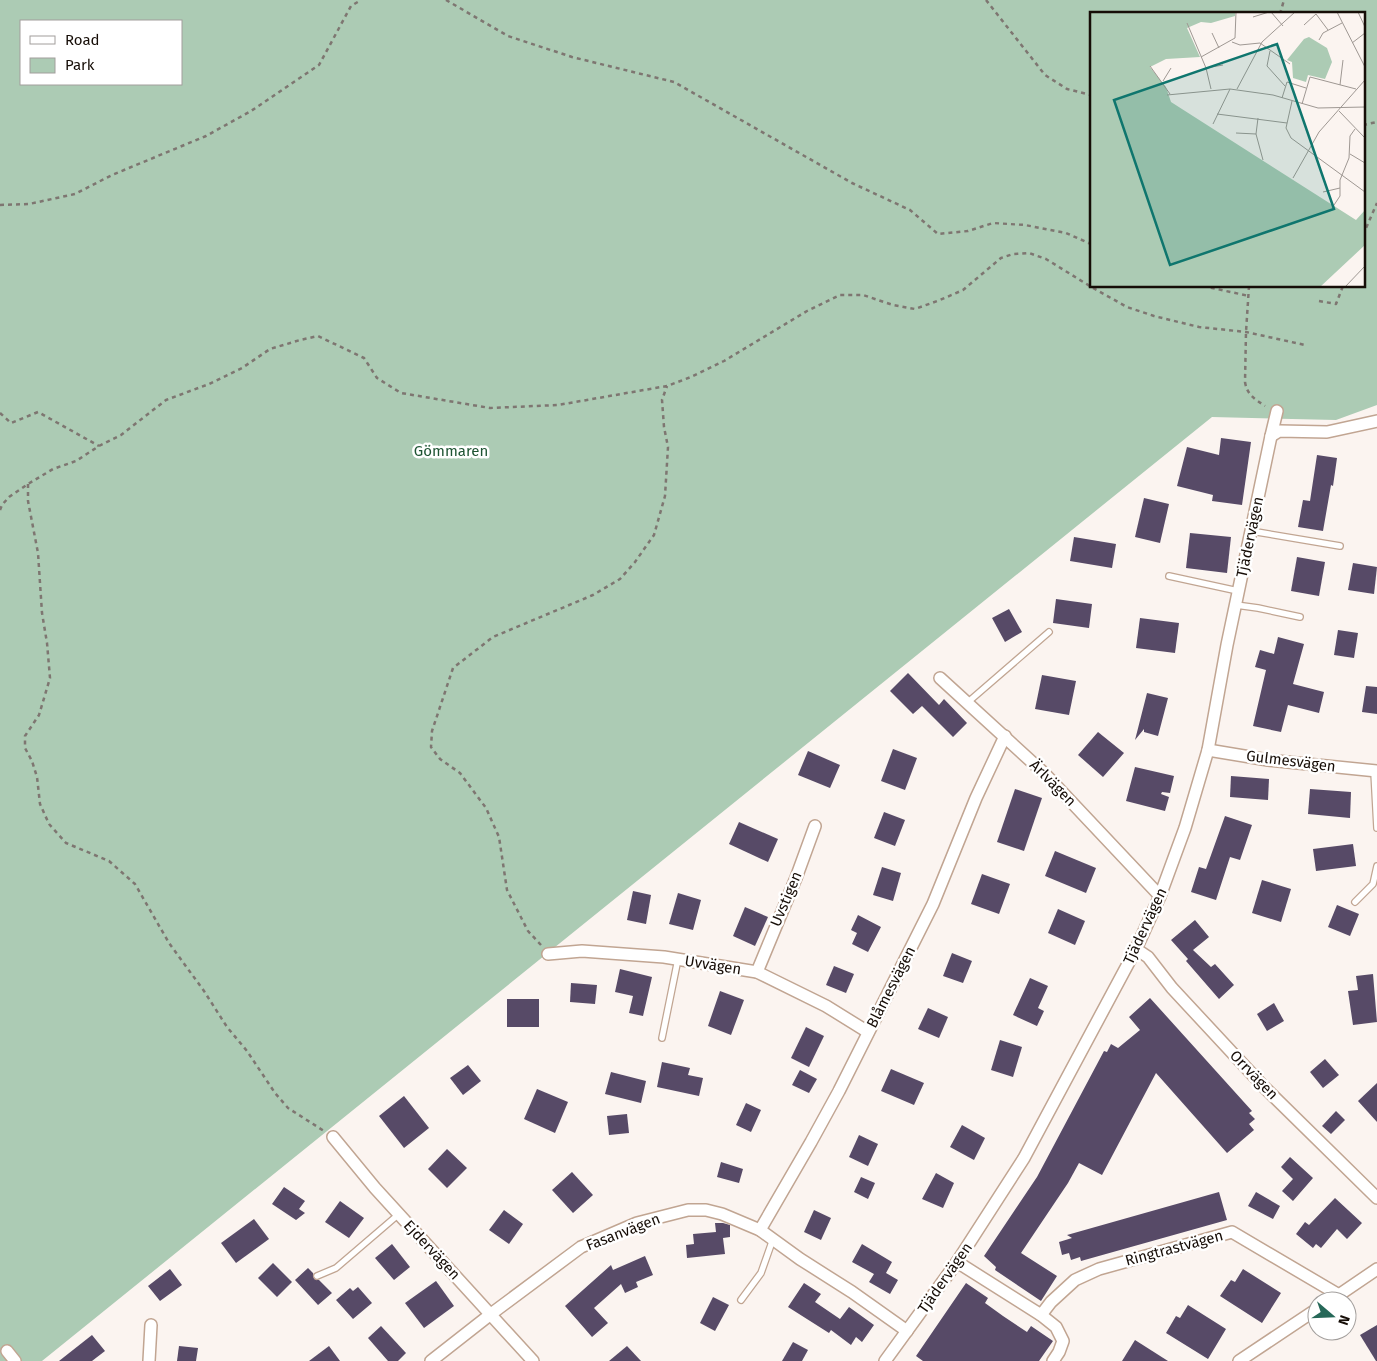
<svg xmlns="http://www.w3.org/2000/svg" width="1377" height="1361" font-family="'Fira Sans',sans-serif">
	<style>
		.green { fill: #accbb4; fill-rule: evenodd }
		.building { fill: #574a67 }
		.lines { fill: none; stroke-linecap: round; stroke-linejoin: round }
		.service-casing { stroke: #c1a592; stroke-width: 8 }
		.minor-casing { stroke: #c1a592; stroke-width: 14 }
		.path { stroke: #7e7671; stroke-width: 2.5; stroke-dasharray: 4 4; stroke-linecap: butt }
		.service { stroke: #fff; stroke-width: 5.5 }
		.minor { stroke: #fff; stroke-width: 11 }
		.labels { text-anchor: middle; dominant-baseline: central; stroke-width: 5; stroke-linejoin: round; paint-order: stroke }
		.park-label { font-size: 15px; fill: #1e5433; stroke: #fff }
		.street-label { font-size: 15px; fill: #160d07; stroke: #fff }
		.inset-road { fill: none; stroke: #9f9893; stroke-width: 1 }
		.view { fill: #0f766e; fill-opacity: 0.15; stroke: #0f766e; stroke-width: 2.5 }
		.inset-edge { fill: none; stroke: #160d07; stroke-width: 2.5 }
	</style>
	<rect width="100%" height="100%" fill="#fbf4f0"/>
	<path class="green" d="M0,0H1377V405L1336,420L1212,417L42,1361H0ZM1091,14H1363V286H1091ZM21,21H181V84H21Z"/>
	<g class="building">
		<polygon points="1221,438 1251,442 1242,505 1212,501 1213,495 1177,486 1187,447 1219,455"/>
		<polygon points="1317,455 1337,458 1333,486 1331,485 1323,531 1298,527 1303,500 1310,501"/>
		<polygon points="1144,498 1169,504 1160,543 1135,537"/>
		<polygon points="1190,533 1231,537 1227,573 1186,568"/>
		<polygon points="1074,537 1116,544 1112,568 1070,561"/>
		<polygon points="1297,557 1325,562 1319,596 1291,591"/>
		<polygon points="1353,563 1377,567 1374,594 1348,590"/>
		<polygon points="1056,599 1092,604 1089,628 1053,623"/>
		<polygon points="1009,609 1022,632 1005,642 992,618"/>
		<polygon points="1140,618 1179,623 1175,653 1136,648"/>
		<polygon points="1338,630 1358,633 1354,658 1334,655"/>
		<polygon points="1278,637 1304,644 1293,684 1324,692 1319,713 1288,705 1281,732 1253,726 1266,670 1255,667 1260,650 1274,654"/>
		<polygon points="908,673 939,705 944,699 967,723 953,737 922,706 913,714 890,691"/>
		<polygon points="1042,675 1076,681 1069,715 1035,709"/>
		<polygon points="1366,686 1377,687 1377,714 1362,712"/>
		<polygon points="1147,693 1168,698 1158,736 1144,732 1144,729 1135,740"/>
		<polygon points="1098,732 1124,753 1103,777 1078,755"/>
		<polygon points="893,749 917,758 905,790 881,781"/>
		<polygon points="808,751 840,765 830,788 798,775"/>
		<polygon points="1135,767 1174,776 1170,793 1162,792 1161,794 1169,797 1165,811 1126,801"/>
		<polygon points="1231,776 1269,779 1268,800 1230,797"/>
		<polygon points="1015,789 1042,798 1024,851 997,842"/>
		<polygon points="1310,789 1351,792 1350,818 1308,814"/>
		<polygon points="884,812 905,820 895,846 874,838"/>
		<polygon points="1225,816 1252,825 1240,860 1230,857 1216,900 1191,892 1199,867 1206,869"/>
		<polygon points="739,822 778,839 768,862 729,844"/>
		<polygon points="1353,844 1356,866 1316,871 1313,849"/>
		<polygon points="1055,851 1096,868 1086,893 1045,876"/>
		<polygon points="882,867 901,873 893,901 873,895"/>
		<polygon points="982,874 1010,884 999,914 971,904"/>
		<polygon points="1262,880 1291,889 1281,922 1252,913"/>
		<polygon points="633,891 651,895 646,924 627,920"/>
		<polygon points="678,893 701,900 693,930 669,924"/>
		<polygon points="1337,905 1359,914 1350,936 1328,927"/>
		<polygon points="745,907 768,917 755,946 733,936"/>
		<polygon points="1058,909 1085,921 1075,945 1048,933"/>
		<polygon points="858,915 881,927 868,952 852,944 857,933 851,930"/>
		<polygon points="1195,920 1209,937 1193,950 1211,967 1215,964 1234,985 1219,999 1186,961 1188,959 1171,940"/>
		<polygon points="952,953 972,961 963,983 943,976"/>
		<polygon points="834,966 854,974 846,993 826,985"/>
		<polygon points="620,969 652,977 643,1016 629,1013 633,996 615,992"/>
		<polygon points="1373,974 1377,1022 1353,1025 1348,991 1358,990 1356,976"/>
		<polygon points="1030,978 1048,986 1038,1008 1044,1011 1037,1026 1013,1015"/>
		<polygon points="571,983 597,985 595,1004 570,1002"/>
		<polygon points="720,991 744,1000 731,1035 708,1026"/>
		<polygon points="1150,998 1252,1111 1249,1113 1255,1119 1249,1124 1254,1130 1227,1153 1156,1073 1102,1175 1079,1163 1068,1183 1021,1253 1057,1276 1041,1301 995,1270 996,1267 984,1256 1037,1177 1104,1051 1107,1052 1111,1044 1118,1048 1140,1030 1129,1017"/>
		<rect x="507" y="999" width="32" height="28"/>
		<polygon points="1274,1003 1284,1021 1267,1031 1257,1014"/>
		<polygon points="928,1008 948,1017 939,1038 918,1029"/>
		<polygon points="806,1027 824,1036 809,1067 791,1058"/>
		<polygon points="1000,1040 1022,1047 1013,1077 991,1070"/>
		<polygon points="1325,1059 1339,1075 1323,1088 1310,1072"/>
		<polygon points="662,1062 690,1068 688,1075 703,1078 699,1096 657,1087"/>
		<polygon points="468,1065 481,1081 463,1095 450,1078"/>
		<polygon points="891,1069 924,1083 914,1105 881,1091"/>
		<polygon points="800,1070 817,1079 809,1093 792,1085"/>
		<polygon points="611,1072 646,1081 641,1103 605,1094"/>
		<polygon points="1377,1083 1377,1122 1358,1101"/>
		<polygon points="537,1089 568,1102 555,1133 524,1119"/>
		<polygon points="404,1096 429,1128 404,1148 379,1116"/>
		<polygon points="746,1103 761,1110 751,1132 736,1125"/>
		<polygon points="1336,1111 1345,1120 1331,1134 1322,1126"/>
		<polygon points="627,1114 629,1133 609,1135 607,1116"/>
		<polygon points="962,1125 985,1138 974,1160 950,1147"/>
		<polygon points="859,1135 878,1144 868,1166 849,1157"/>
		<polygon points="447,1149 467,1168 447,1188 428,1169"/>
		<polygon points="1290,1157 1313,1178 1293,1201 1282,1191 1293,1179 1281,1167"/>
		<polygon points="721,1162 743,1169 739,1183 717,1177"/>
		<polygon points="572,1172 593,1195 573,1213 552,1190"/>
		<polygon points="936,1173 954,1183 943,1208 922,1199"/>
		<polygon points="861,1177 875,1183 868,1199 854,1192"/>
		<polygon points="284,1187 305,1201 299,1209 305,1213 296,1220 272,1204"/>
		<polygon points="1219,1192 1227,1220 1081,1261 1080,1257 1071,1260 1069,1253 1062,1255 1059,1242 1072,1238 1067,1235"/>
		<polygon points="1256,1192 1280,1206 1273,1219 1248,1206"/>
		<polygon points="1335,1198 1362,1223 1347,1239 1337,1229 1321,1248 1316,1244 1313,1248 1296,1234 1305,1222 1309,1225"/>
		<polygon points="340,1201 364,1218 349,1238 325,1222"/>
		<polygon points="504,1210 523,1224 509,1244 489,1230"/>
		<polygon points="814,1210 831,1218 821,1240 804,1232"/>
		<polygon points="254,1219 269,1239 236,1263 221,1243"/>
		<polygon points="715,1223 723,1223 730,1225 730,1237 723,1238 725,1254 687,1258 686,1245 694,1244 693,1234 716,1232"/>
		<polygon points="392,1244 410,1267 394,1280 375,1258"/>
		<polygon points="862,1244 892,1262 886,1273 898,1280 890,1294 869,1282 874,1274 852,1262"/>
		<polygon points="645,1256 653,1275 636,1282 638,1287 625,1293 621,1284 594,1308 608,1323 592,1337 565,1306 611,1265 613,1270"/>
		<polygon points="273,1263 292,1282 277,1297 258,1278"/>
		<polygon points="308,1268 313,1273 314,1279 319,1280 332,1293 318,1305 295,1280"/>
		<polygon points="170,1269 182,1285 160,1301 148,1286"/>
		<polygon points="1243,1269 1281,1293 1262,1323 1220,1296 1231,1280 1235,1282"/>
		<polygon points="436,1281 454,1306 424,1328 405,1303"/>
		<polygon points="804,1283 821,1294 815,1302 840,1319 849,1307 874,1325 862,1342 856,1337 851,1345 831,1330 829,1333 788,1307"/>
		<polygon points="966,1283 988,1298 985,1303 1003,1316 1027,1332 1031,1326 1053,1341 1039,1361 923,1361 916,1356"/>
		<polygon points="358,1287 372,1303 353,1319 336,1300 350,1288 353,1291"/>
		<polygon points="713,1297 729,1305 715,1331 700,1323"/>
		<polygon points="1188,1305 1226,1329 1208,1359 1166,1333 1176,1316 1180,1318"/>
		<polygon points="1377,1325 1377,1361 1376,1361 1360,1335"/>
		<polygon points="381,1326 406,1353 398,1361 388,1361 368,1338"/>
		<polygon points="92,1335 105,1351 92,1361 59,1361"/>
		<polygon points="1135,1340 1168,1361 1122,1361"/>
		<polygon points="793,1342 808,1350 802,1361 782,1361"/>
		<polygon points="179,1346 198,1348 196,1361 177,1361"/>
		<polygon points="329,1346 340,1361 309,1361"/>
		<polygon points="627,1346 641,1361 609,1361"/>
	</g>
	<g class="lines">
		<g class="service-casing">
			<g id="service">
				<polyline points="1251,531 1340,546"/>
				<polyline points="1169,576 1238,591"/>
				<polyline points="1236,605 1258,608 1300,617"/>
				<polyline points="967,703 1049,632"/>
				<polyline points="1374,772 1377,828"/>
				<polyline points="1355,902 1373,884 1377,866"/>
				<polyline points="662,1038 678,959"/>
				<polyline points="317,1276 336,1268 399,1214"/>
				<polyline points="741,1300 761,1273 773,1239"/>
			</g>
		</g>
		<g class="minor-casing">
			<g id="minor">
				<polyline points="1271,436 1279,431 1327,432 1377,421"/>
				<polyline points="940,678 1045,774 1160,896"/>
				<polyline points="1208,750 1268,760 1377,771"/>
				<polyline points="1136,949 1148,957 1172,988 1264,1087 1377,1198"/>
				<polyline points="548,954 582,951 664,957 757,972 826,1006 868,1032"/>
				<polyline points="757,972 796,878 815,826"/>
				<polyline points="333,1137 375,1188 533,1361"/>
				<polyline points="760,1230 811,1142 839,1091 933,904 976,798 1005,736"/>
				<polyline points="957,1262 1041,1315 1056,1327 1063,1341 1059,1352 1053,1361"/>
				<polyline points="1330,1301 1377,1269"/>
				<polyline points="1041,1315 1051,1302 1075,1280 1099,1269 1232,1232 1339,1295"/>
				<polyline points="7,1351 15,1361"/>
				<polyline points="149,1361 151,1325"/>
				<polyline points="431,1361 491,1314 581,1247 637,1223 688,1210 706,1210 722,1214 760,1230 800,1259 852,1292 907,1331"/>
				<polyline points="885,1361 957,1262 1024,1158 1136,949 1160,896 1185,828 1208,750 1227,645 1271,436 1277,411"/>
				<polyline points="1239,1361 1317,1309"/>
			</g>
		</g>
		<g class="path">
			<polyline points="446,0 508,36 572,57 674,82 852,183 910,210 938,234 968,231 993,223 1025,225 1066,233 1091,244"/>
			<polyline points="986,0 1045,75 1067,89 1091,95"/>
			<polyline points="1280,14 1284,0"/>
			<polyline points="1363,125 1377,122"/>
			<polyline points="1363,193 1363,220"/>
			<polyline points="0,205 29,204 75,194 112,175 206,136 251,111 319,65 351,6 361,0"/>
			<polyline points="1363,235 1377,203"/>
			<polyline points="1203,286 1249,296"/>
			<path d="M1249,286L1246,332L1245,382C1247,395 1255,399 1265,406"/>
			<polyline points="1319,301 1336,304 1343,286"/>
			<polyline points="0,413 11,423 38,412 99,446"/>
			<polyline points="28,484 28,501 38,553 42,613 47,643 50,678 39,715 25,736 25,748 32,761 37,777 40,804 49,824 66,843 109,861 135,884 169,943 204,991 227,1027 247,1051 275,1093 288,1108 324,1131"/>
			<polyline points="0,510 2,505 9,497 28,484 53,469 76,461 99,446 121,435 166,400 209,384 242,368 270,349 300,340 318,336 364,358 377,378 401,393 490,408 558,405 667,386 691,377 724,361 807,311 840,295 863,295 893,305 915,309 940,300 963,290 1001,258 1013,254 1029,253 1046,259 1093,288 1127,307 1154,316 1199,327 1246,332 1305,345"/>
			<polyline points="541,945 528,931 507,890 499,837 486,808 460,773 440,759 431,747 432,731 453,668 493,637 593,595 620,579 635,562 654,535 665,496 668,447 664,427 662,400 667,386"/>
		</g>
		<use href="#service" class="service"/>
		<use href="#minor" class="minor"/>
	</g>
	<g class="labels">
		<g class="park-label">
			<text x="451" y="451">Gömmaren</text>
		</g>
		<g class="street-label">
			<text transform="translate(1250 537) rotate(-78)">Tjädervägen</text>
			<text transform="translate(1291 761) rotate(7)">Gulmesvägen</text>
			<text transform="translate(1053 783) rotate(45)">Ärlvägen</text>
			<text transform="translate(786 899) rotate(-67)">Uvstigen</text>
			<text transform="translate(1145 926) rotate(-65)">Tjädervägen</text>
			<text transform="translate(713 965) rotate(9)">Uvvägen</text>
			<text transform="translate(891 987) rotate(-63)">Blåmesvägen</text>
			<text transform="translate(1254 1075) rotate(46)">Orrvägen</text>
			<text transform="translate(623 1232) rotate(-21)">Fasanvägen</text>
			<text transform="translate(1174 1248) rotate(-15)">Ringtrastvägen</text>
			<text transform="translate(432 1250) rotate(47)">Ejdervägen</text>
			<text transform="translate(945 1278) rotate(-55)">Tjädervägen</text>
		</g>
	</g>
	<g transform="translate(1090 12)">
		<rect width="275" height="275" fill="#fbf4f0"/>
		<path d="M0,0H145V4L121,11L111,10L97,16L110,45L76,47L60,55L76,75L81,90L266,208L275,198V233L230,275H0ZM219,25L237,36L242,50L235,67L218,63L216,70L203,66L202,50L197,48L214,27Z" fill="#accbb4"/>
		<path class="inset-road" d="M181,0L193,14M247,0L275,55M268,0L275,15M163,5L179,0M97,11L116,56L121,77M214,13L226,2L238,18M122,21L129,36M229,28L233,21L252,11M142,30L150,33L170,31L200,52M262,31L275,21M180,39L177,54L195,74M111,45L145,26L146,0M60,54L80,82M116,56L133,53M73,69L81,56M250,73L253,48M147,77L172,30L205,0M77,83L140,77L183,83L228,96L275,95M192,86L197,70L216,76M202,89L196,116L201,126L275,180M212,92L220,65L266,77M249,99L275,126M127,102L197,111M168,106L166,122L173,148M123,112L140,77M146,121L166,122M260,142L275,151M203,166L229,120L275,68M233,180L250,176M242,196L250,184V168L259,146L260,124L265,117M255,275L275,254"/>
		<path class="view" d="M187,32L244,197L80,253L24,88Z"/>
		<rect width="275" height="275" class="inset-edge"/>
	</g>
	<rect x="20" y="20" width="162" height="65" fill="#ffffff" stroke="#a29e9c"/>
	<rect x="30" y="36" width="25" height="8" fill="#ffffff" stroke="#a29e9c"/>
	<text x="65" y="45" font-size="15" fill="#160d07">Road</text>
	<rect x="30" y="58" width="25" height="15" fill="#accbb4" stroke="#a29e9c"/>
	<text x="65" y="70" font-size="15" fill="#160d07">Park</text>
	<g transform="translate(1332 1316) rotate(109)"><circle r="24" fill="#ffffff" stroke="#a29e9c"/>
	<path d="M0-4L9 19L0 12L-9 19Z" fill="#266858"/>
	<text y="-8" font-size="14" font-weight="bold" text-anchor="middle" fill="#160d07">N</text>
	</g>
</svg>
